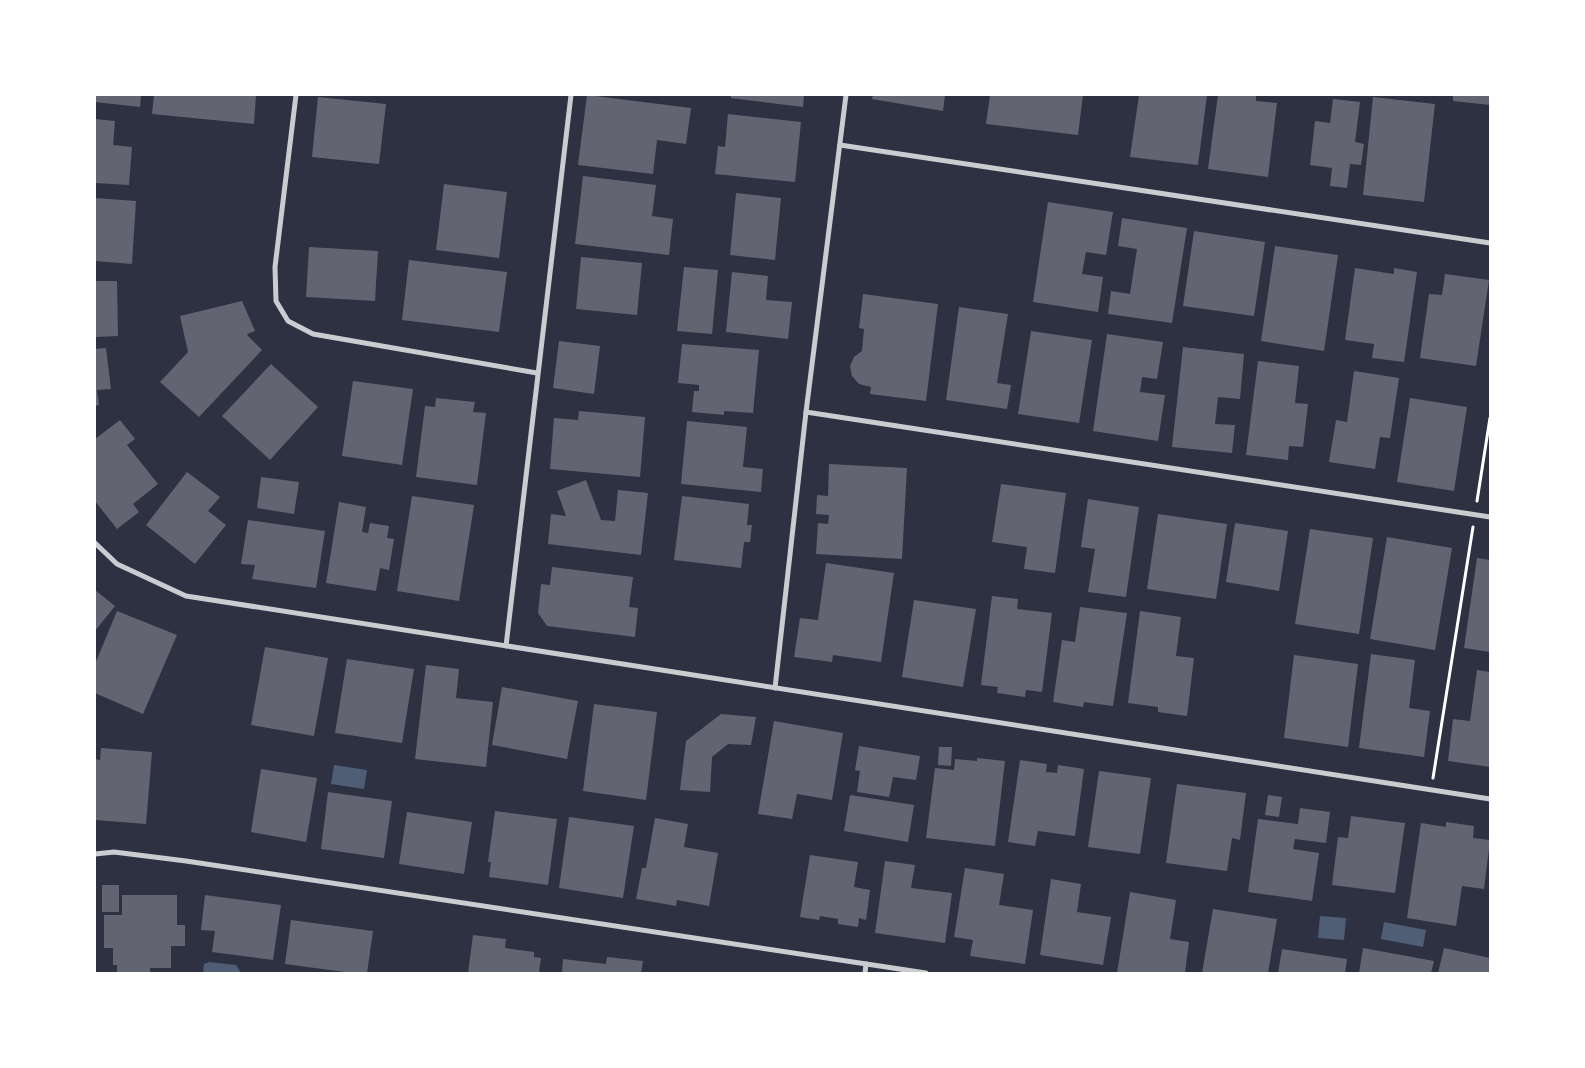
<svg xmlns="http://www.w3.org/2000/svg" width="1585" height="1068" font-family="Inter,sans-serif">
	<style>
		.water { fill: #4f5d75 }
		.building { fill: #626471 }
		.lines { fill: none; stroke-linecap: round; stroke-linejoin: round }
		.path { stroke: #fff; stroke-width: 3 }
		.minor { stroke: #caccd0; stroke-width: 5 }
	</style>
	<rect width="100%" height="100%" fill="#2d3142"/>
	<g class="water">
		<polygon points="334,765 367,770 364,789 331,784"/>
		<polygon points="1320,916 1346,918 1344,940 1318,938"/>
		<polygon points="1384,922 1426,930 1423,947 1381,939"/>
		<polygon points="209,962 236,965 241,973 203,973 204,964"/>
	</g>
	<g class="building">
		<polygon points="95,95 141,95 140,107 95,102"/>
		<polygon points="154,95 256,95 254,124 152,114"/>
		<polygon points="587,95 691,108 686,144 657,140 653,174 578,165"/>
		<polygon points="731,95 804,95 803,107 731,98"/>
		<polygon points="873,95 945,95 943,111 872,99"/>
		<polygon points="990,95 1083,95 1078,135 986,124"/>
		<polygon points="1139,95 1207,95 1198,165 1130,157"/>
		<polygon points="1218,95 1256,95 1256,101 1277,103 1268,177 1208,169"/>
		<polygon points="1453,95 1490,95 1490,105 1453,101"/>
		<polygon points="318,97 386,104 379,164 312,157"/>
		<polygon points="1373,97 1435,104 1424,202 1363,195"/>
		<polygon points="1333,99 1360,102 1355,142 1364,144 1361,165 1350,164 1347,188 1330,186 1332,168 1310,165 1315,121 1330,123"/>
		<polygon points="728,114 801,122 795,182 715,174 718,146 725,147"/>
		<polygon points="95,119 115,121 113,145 132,147 129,185 95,183"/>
		<polygon points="583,176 656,185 652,216 673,219 669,255 575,244"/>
		<polygon points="444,184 507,192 499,258 436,250"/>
		<polygon points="736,193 781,198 775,260 730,255"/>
		<polygon points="95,198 136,201 132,264 95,261"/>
		<polygon points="1048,202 1113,212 1106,255 1086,252 1082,274 1103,277 1098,312 1033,302"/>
		<polygon points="1122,218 1187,228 1172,323 1108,314 1111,291 1130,294 1137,249 1118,246"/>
		<polygon points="1194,231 1265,242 1254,316 1183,306"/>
		<polygon points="1275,246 1338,255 1324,351 1261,341"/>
		<polygon points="309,247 378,251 375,301 306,297"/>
		<polygon points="581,257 642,263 637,315 576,309"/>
		<polygon points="409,260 507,272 499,332 402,320"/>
		<polygon points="684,267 718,270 712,334 677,331"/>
		<polygon points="1355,268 1394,274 1394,268 1417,272 1404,362 1372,358 1374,344 1345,340"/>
		<polygon points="732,272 768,276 766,300 792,302 788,339 726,332"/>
		<polygon points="1445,274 1489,280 1476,366 1420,358 1429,294 1442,295"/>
		<polygon points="95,281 117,281 118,336 95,337"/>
		<polygon points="863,294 938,304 926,401 870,394 871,387 859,384 852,376 850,366 854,357 862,351 864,329 859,328"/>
		<polygon points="242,301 255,331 247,334 248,336 262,350 199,417 160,382 188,352 180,316"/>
		<polygon points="959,307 1008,314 997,383 1011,385 1007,409 946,400"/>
		<polygon points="1031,331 1092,340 1079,423 1018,414"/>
		<polygon points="1107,334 1163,342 1157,379 1142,377 1140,392 1165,395 1158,441 1093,431"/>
		<polygon points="559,341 600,346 594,394 553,388"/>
		<polygon points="682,344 759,350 753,413 724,411 724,415 692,412 694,391 699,391 699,385 678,383"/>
		<polygon points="1183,347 1244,354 1240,399 1218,397 1215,424 1235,425 1232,453 1172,447"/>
		<polygon points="106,348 111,389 97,390 99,405 95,406 95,349"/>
		<polygon points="1258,361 1299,366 1295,403 1308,404 1303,447 1289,446 1288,460 1246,455"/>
		<polygon points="271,364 318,407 270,460 222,416"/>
		<polygon points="1354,371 1399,378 1390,438 1380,437 1375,469 1329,462 1336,420 1347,422"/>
		<polygon points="353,381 413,389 402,465 342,456"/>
		<polygon points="436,398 475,402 473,412 486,413 477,485 416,477 425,406 435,407"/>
		<polygon points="1410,398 1467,407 1454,491 1397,482"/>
		<polygon points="579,411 645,417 640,477 550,469 554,418 578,420"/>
		<polygon points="120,420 135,439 127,445 158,484 133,504 139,512 117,529 95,501 95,439"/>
		<polygon points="687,421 747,427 743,467 763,469 761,492 681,484"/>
		<polygon points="829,464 907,468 902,559 816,554 818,523 828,524 829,515 816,514 817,495 828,496"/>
		<polygon points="187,472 220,497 208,511 226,525 195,564 146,525"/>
		<polygon points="261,477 299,482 294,514 257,508"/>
		<polygon points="586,480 601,520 615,521 618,490 648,493 641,555 548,544 551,514 566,516 557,491"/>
		<polygon points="1001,484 1066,493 1055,573 1024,569 1027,547 992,542"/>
		<polygon points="412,496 474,505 459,601 397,591"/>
		<polygon points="682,496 749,504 747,525 752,525 750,542 744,542 741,568 674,560"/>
		<polygon points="1088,499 1139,507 1126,597 1088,592 1095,549 1081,547"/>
		<polygon points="339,502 366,507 362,532 368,533 370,523 389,526 387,538 394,539 389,570 380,568 376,591 326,583"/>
		<polygon points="1158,514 1227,524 1216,599 1147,589"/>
		<polygon points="248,520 325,531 316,588 252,579 255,565 241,564"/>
		<polygon points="1235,523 1288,531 1279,591 1226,582"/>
		<polygon points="1310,529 1373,538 1359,634 1295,624"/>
		<polygon points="1387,537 1452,548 1435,650 1370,639"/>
		<polygon points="1477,558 1490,560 1490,652 1464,648"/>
		<polygon points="826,563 894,573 881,662 833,655 832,662 794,657 800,618 818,620"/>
		<polygon points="552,567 633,577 629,607 638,608 635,637 547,626 538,613 541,584 550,585"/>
		<polygon points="95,590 115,606 95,631"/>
		<polygon points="992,596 1018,599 1017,609 1052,613 1042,692 1026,690 1025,697 997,693 998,687 981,685"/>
		<polygon points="914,600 976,609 963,687 902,677"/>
		<polygon points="1080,607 1127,613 1113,706 1084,702 1083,707 1053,702 1062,640 1075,642"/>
		<polygon points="117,611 177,635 143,714 95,693 95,664"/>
		<polygon points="1140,611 1181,617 1176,656 1194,658 1187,716 1158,712 1158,707 1128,703"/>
		<polygon points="265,647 328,658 314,736 251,725"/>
		<polygon points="1371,654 1415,660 1409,708 1430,711 1424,757 1359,748"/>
		<polygon points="1294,655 1358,664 1348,747 1284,738"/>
		<polygon points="347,659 414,669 402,743 335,733"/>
		<polygon points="426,665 459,669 456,698 493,702 486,767 415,759"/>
		<polygon points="1477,670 1490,672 1490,767 1448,761 1453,719 1470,721"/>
		<polygon points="502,687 578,701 567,759 492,745"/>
		<polygon points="594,704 657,712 646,800 583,791"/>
		<polygon points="721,714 756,717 751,745 728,744 712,757 710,792 680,790 686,741"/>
		<polygon points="774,721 843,733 832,800 797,794 792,819 758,814"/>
		<polygon points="859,746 920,756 916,780 893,777 889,797 857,792 860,771 855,770"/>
		<polygon points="939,747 952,747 951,766 938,765"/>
		<polygon points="101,748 152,752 146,824 95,820 95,759 100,760"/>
		<polygon points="977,758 1005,761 995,846 926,838 935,768 954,770 955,759 977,761"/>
		<polygon points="1020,760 1047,764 1046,772 1057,773 1058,765 1084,769 1075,836 1038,831 1035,846 1008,842"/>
		<polygon points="261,769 317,778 306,842 251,832"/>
		<polygon points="1099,771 1151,778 1140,854 1088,847"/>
		<polygon points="1177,784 1246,793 1240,840 1232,838 1227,871 1166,863"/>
		<polygon points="328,792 392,801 384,858 321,849"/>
		<polygon points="850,795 914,805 908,842 844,831"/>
		<polygon points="1268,795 1282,797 1279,817 1265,815"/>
		<polygon points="1300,808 1330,812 1326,843 1295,839 1293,849 1319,853 1312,901 1248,892 1258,819 1298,824"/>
		<polygon points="495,811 557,819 548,885 489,877 491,862 488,862"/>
		<polygon points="407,812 472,822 464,874 399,864"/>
		<polygon points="1351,816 1405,823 1395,893 1332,885 1338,837 1348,838"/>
		<polygon points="569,817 634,826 623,898 559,888"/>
		<polygon points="655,818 688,824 684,847 718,853 709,906 677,900 676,906 636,899 642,868 646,868"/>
		<polygon points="1446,822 1474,826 1473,838 1490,840 1484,889 1462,886 1456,926 1407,918 1421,823 1446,827"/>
		<polygon points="810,855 858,862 854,887 870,890 866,920 859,918 858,927 838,924 838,919 820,916 819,920 800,917"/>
		<polygon points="885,861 915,865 911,888 952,893 945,943 875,933"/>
		<polygon points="965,868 1004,874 999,905 1033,910 1025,964 970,956 973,940 954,937"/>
		<polygon points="1051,879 1081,884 1077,912 1111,917 1103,965 1040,955"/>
		<rect x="102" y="885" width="17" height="27"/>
		<polygon points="1130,892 1176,900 1170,939 1189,942 1185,973 1117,973"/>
		<polygon points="122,895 177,895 177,925 185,925 185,946 171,946 171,968 150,968 150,973 117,973 117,965 113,965 113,948 104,948 104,915 122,915"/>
		<polygon points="205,895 281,905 273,960 212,952 215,931 201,930"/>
		<polygon points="1213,909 1277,919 1268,973 1202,973"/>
		<polygon points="291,920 373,931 367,973 352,973 285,964"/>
		<polygon points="473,935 506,939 505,948 534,952 534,957 541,958 539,973 468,973"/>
		<polygon points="1363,948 1434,961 1431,973 1359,973"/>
		<polygon points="1444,948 1490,958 1490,973 1438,973"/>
		<polygon points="1282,949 1347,959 1345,973 1278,973"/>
		<polygon points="607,957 643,961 641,973 562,973 563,959 606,964"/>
	</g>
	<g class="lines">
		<g class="path">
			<polyline points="1477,501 1490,418"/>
			<polyline points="1433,778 1473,527"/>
		</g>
		<g class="minor">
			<polyline points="296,95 275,267 276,301 288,321 313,334 537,373"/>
			<polyline points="840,145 1490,243"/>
			<polyline points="806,412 1490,517"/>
			<polyline points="95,543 117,564 186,596 1490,799"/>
			<polyline points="506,646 571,95"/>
			<polyline points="775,688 806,412 846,95"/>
			<polyline points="95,854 114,852 186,861 926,973"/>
			<polyline points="865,973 866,964"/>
		</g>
	</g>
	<rect width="1585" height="1068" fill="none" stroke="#ffffff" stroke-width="192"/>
</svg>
